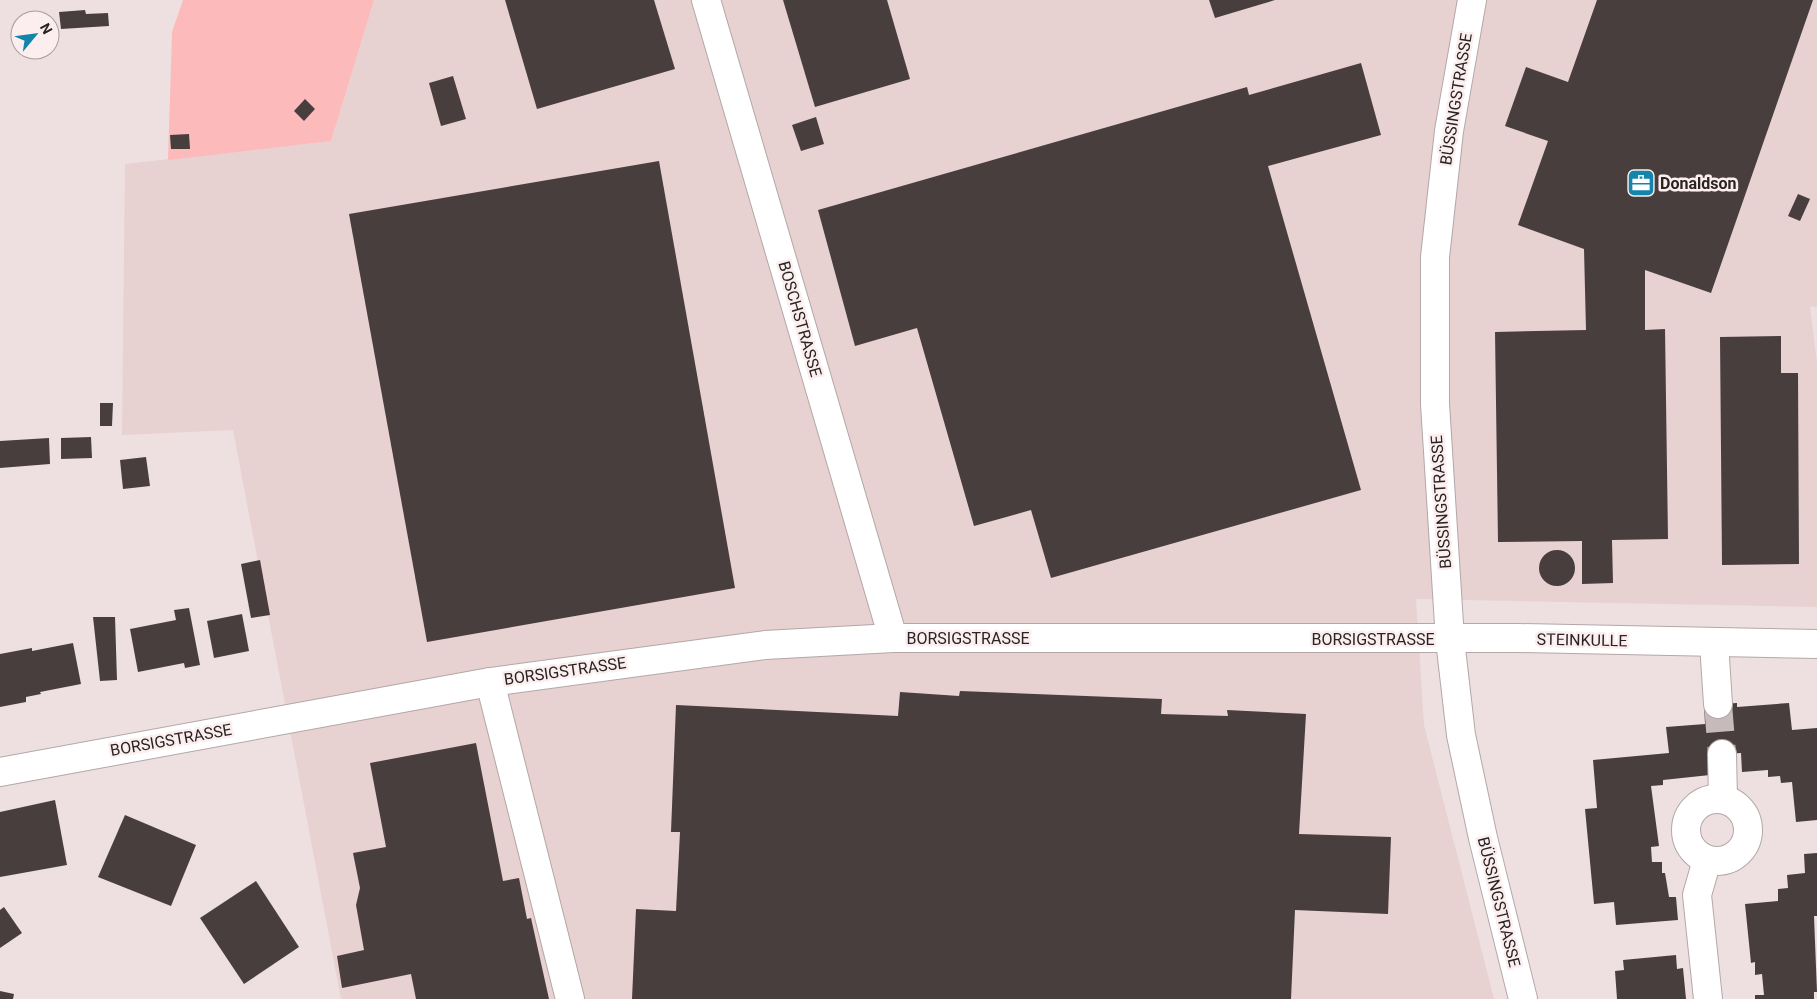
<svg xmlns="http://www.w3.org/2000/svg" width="1817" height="999" font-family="Roboto,sans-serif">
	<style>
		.built { fill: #e7d1d1 }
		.green { fill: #fcbabb }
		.building { fill: #493e3e }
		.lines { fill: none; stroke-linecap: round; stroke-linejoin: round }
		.minor-tunnel { stroke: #c7baba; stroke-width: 28; stroke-dasharray: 28 14; stroke-linecap: butt }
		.minor-casing { stroke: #b4a7a7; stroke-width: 30 }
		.minor { stroke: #fff; stroke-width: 28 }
		.labels { text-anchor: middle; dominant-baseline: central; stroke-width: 5; stroke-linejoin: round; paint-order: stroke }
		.street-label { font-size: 16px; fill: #292424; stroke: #fceeee }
		.poi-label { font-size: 16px; font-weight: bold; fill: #292424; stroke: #fceeee; text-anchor: start }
	</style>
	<rect width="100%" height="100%" fill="#eee0e0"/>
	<polygon class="built" points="374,0 1817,0 1817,307 1810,306 1817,363 1817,607 1416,599 1424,725 1494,999 341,999 233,430 122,435 125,164 331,141"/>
	<polygon class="green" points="183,0 374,0 331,141 168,160 172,32"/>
	<g class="building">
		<polygon points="505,0 654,0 675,69 537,109"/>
		<polygon points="783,0 887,0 910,79 815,107"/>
		<polygon points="1209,0 1275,0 1215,18"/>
		<polygon points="1597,0 1813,0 1711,293 1645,270 1645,330 1665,329 1668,539 1612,540 1613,583 1582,584 1582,541 1498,542 1495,332 1586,330 1584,249 1518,225 1548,141 1505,126 1526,67 1568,82"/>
		<polygon points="85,10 86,14 108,13 109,26 61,29 59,12"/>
		<polygon points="1361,63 1381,135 1268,166 1361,490 1051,578 1031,510 974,526 917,328 855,346 818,210 1247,87 1249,95"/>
		<polygon points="453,76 466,119 441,126 429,83"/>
		<polygon points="305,99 315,109 304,121 294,111"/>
		<polygon points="816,117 824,144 801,151 792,125"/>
		<polygon points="189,134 190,149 171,149 170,135"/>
		<polygon points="659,161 735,588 427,642 349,214"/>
		<polygon points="1798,194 1810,199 1800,221 1788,216"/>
		<polygon points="1781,336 1781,373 1798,373 1799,564 1722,565 1720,337"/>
		<polygon points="100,403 113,403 112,426 100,426"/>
		<polygon points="91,437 92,458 61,459 61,438"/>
		<polygon points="49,438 50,464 0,468 0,441"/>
		<polygon points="146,457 150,486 123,489 120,460"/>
		<circle cx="1557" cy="568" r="18"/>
		<polygon points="260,560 270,615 251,618 241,564"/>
		<polygon points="189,608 200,665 185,668 184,663 138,672 130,629 176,620 174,610"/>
		<polygon points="242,614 249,651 214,658 207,621"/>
		<polygon points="93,617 115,617 117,680 100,681"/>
		<polygon points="73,643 81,684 40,692 41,694 26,697 26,702 0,707 0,654 32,648 32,651"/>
		<polygon points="960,691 1162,699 1161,714 1228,716 1227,710 1306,714 1299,834 1391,837 1388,914 1295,910 1291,999 632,999 636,909 676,911 680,832 671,832 676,705 898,716 900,692 959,696"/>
		<polygon points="1737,703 1737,707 1789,703 1792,730 1817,728 1817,820 1796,822 1792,782 1781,783 1780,776 1768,777 1768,770 1742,772 1741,753 1708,755 1710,775 1663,780 1663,785 1651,786 1659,846 1651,847 1652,862 1662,862 1662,873 1665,873 1669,897 1676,897 1678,920 1616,925 1614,902 1594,904 1585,809 1597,808 1593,760 1669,753 1666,727 1705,724 1704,705"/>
		<polygon points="476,743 503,881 519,878 527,919 531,918 549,999 416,999 411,974 342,988 337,956 364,950 356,905 360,888 353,853 386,847 370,763"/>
		<polygon points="55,800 67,865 0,877 0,812"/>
		<polygon points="125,815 196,845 171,906 98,877"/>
		<polygon points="1817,853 1817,916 1814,916 1817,992 1814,992 1814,999 1755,999 1755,995 1764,995 1762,974 1755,975 1755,962 1751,963 1745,904 1778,901 1778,889 1788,888 1787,875 1805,873 1804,854"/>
		<polygon points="256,881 299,947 244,984 200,918"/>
		<polygon points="4,907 22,933 0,948 0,910"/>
		<polygon points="1676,955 1677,969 1683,968 1686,999 1617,999 1615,971 1624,970 1623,960"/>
		<polygon points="0,991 14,994 13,999 0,999"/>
	</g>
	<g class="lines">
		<polyline class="minor-tunnel" points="1718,704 1722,754"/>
		<g class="minor-casing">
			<g id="minor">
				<polyline points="706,0 893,638"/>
				<polyline points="1472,0 1449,131 1435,257 1435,404 1450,640 1461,735 1483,838 1523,999"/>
				<polyline points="1714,643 1718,704"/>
				<polyline points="490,682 570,999"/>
				<polyline points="1722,754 1723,799"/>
				<polyline points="0,772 490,682 765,645 893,638 1519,638 1817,644"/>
				<circle cx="1717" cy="830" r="31"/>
				<polyline points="1707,860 1697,895 1708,999"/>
			</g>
		</g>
		<use href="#minor" class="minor"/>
	</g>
	<defs>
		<g id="office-square" transform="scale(1.4375)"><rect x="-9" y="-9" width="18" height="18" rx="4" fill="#1385ab" stroke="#fceeee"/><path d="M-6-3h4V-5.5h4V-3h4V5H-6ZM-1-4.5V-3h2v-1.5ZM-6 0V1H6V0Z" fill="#fff"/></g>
	</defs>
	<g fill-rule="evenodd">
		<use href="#office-square" x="1641" y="183"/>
	</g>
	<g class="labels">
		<g class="street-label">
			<text transform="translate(1456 99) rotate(-81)">BÜSSINGSTRASSE</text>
			<text transform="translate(800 319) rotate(74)">BOSCHSTRASSE</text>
			<text transform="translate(1441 502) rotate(-94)">BÜSSINGSTRASSE</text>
			<text x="968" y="638">BORSIGSTRASSE</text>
			<text x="1373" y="639">BORSIGSTRASSE</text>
			<text transform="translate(1582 640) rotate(1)">STEINKULLE</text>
			<text transform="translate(565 671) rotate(-8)">BORSIGSTRASSE</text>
			<text transform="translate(171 740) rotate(-10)">BORSIGSTRASSE</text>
			<text transform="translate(1499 902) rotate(76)">BÜSSINGSTRASSE</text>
		</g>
		<g class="poi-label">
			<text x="1660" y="183">Donaldson</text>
		</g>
	</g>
	<g transform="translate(35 35) rotate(61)"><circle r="24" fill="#fceeee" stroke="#a89d9d"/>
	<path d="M0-4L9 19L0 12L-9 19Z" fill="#1385ab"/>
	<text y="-8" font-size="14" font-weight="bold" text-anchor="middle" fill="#292424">N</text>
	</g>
</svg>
